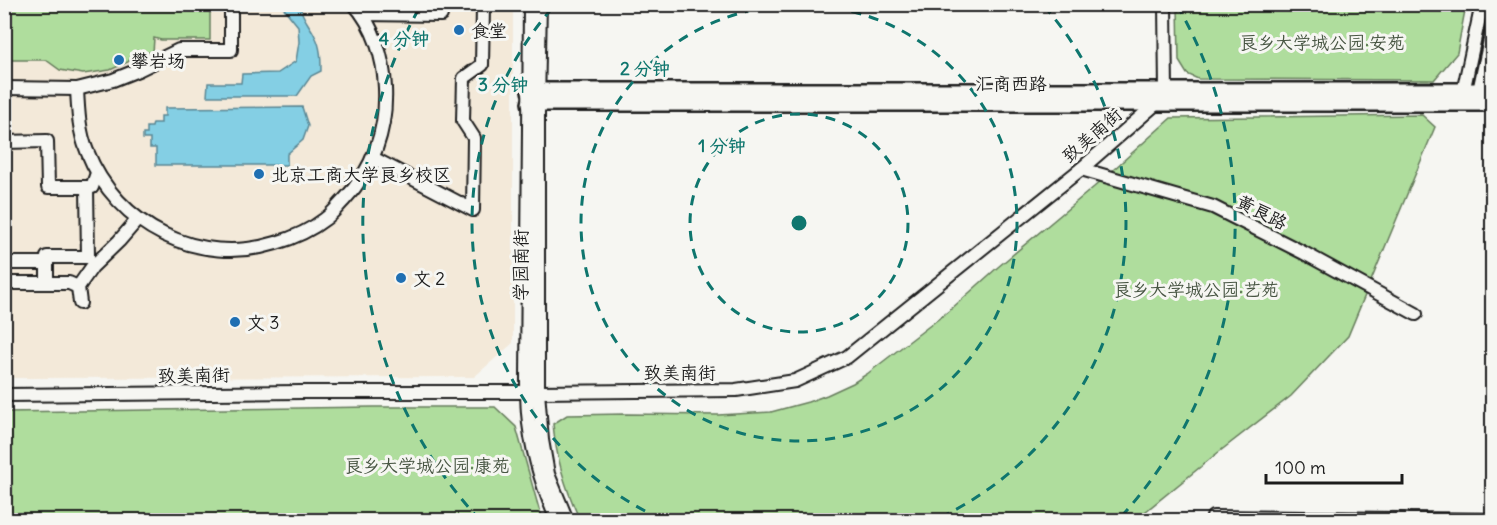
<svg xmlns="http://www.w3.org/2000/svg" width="1497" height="525" font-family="Delius,'LXGW WenKai TC',sans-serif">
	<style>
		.built { fill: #f3e9d9 }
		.green { fill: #afdd9d; stroke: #667c5c; stroke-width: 1.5 }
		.water { fill: #84cfe4; stroke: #5a8794; stroke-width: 1.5 }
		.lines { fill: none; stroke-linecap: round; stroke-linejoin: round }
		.minor-casing { stroke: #1c1c1c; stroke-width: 16 }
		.major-casing { stroke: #1c1c1c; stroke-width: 20 }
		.minor { stroke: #f6f6f2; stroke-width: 12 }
		.major { stroke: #f6f6f2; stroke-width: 15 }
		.ring { fill: none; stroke: #0f766e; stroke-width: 3; stroke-dasharray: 10 8 }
		.poi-dot { fill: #1f6fb2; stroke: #f6f6f2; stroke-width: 2 }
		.labels { text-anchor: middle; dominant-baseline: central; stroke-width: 6; stroke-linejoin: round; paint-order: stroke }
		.poi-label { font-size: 18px; fill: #1c1c1c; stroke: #f6f6f2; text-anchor: start }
		.park-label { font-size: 18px; fill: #485643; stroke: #f6f6f2 }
		.street-label { font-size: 18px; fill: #1c1c1c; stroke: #f6f6f2 }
		.centre { fill: #0f766e; stroke: #f6f6f2; stroke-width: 3 }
		.ring-label { font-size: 18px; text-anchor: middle; font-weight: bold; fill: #0f766e; stroke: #f6f6f2; stroke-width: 6; stroke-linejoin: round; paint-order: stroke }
	</style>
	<rect width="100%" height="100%" fill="#f6f6f2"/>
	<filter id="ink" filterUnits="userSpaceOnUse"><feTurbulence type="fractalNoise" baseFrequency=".0167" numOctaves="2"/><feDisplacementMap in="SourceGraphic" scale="12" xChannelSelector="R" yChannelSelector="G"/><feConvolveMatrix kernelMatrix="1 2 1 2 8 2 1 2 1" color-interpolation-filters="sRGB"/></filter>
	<g filter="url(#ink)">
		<polygon class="built" points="4,5 513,5 513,343 474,377 5,378"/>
		<g class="green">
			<polygon points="5,4 210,5 210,40 161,40 154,38 153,53 137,51 128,62 110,70 83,74 60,70 46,60 8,60 7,70 5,70"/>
			<polygon points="1178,5 1178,4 1466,5 1457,53 1434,80 1198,79 1187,74 1179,61"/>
			<path d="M1422,115L1435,127L1348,336L1291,396L1215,455L1135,520H580C566,490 556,458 553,424L567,415L626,414L718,415L771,412L808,402L827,395L853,383L867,374L950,310L998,267L1094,187L1171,118Z"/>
			<polygon points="373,407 495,407 516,427 539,509 544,520 5,520 5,412"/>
		</g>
		<g class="water">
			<path d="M281,5H300C301,17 310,25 315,36C321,47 321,59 321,71L311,76L297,96H207L208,83H241L242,74L278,73L296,61L299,42L298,26Z"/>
			<polygon points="302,107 308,126 303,140 287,154 287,165 156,165 156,148 150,148 150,139 143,139 143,134 147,134 147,127 152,127 153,123 161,123 161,116 165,116 165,108"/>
		</g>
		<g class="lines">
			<g class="minor-casing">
				<g id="minor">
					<path d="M530,4L527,380C527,391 527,402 528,413C531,450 542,486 557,520"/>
					<polyline points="540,4 538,104 538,392 542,440 548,474 567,520"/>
					<polyline points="362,14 441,15 441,4"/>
					<polyline points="4,88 77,89 113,80 138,70 179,50 231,50 231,4"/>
					<path d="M77,89C78,110 79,132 87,151C117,227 199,267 276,243C293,238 311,230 325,219C332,214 338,206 344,200C373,170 387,130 385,88C384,59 374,26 354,4"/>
					<polyline points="1462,97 1482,4"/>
					<polyline points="1476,99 1479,91 1492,31"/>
					<polyline points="4,142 47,141 48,187 92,187 97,173"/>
					<polyline points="373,158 473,210 474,138 463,121 464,78 482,65 483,7 481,4"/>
					<polyline points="1081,169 1213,207 1304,253 1416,314"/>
					<polyline points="4,263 47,263"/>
					<polyline points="4,283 69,283 78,287"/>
					<polyline points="47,283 47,257 88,257 87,187"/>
					<polyline points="80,303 78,287 92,267 119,241 138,219"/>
					<polyline points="4,395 302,392 538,392 736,390 795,381 847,357 1081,169 1158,102 1166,92 1165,4"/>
					<polyline points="1213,517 1492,520"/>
				</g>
			</g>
			<g class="major-casing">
				<g id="major">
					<polyline points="530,91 1492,91"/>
					<polyline points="530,103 1492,103"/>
				</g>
			</g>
			<use href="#minor" class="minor"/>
			<use href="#major" class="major"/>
		</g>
	</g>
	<g class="ring">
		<circle cx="799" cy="223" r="109"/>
		<circle cx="799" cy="223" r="218"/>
		<path d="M661 519A327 327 0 0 1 554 6M1044 6A327 327 0 0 1 937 519"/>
		<path d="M480 520A436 436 0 0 1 421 5M1177 5A436 436 0 0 1 1118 520"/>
	</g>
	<g class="poi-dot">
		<circle cx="459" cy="30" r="6"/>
		<circle cx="119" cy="60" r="6"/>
		<circle cx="259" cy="174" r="6"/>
		<circle cx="401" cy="278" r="6"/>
		<circle cx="235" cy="322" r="6"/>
	</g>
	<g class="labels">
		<g class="poi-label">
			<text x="471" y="30">食堂</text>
			<text x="131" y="60">攀岩场</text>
			<text x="271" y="174">北京工商大学良乡校区</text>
			<text x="413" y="278">文 2</text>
			<text x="247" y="322">文 3</text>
		</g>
		<g class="park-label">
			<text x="1322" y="42">良乡大学城公园·安苑</text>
			<text x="1196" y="289">良乡大学城公园·艺苑</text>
			<text x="427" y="465">良乡大学城公园·康苑</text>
		</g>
		<g class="street-label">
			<text x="1011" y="83">汇商西路</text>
			<text transform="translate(1092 135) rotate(-41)">致美南街</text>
			<text transform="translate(1262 212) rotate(27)">黄良路</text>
			<text transform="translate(520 265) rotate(-90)">学园南街</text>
			<text x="680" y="372">致美南街</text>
			<text transform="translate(194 375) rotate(-1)">致美南街</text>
		</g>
	</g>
	<circle cx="799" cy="223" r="9" class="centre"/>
	<g class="ring-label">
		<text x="404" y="45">4 分钟</text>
		<text x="645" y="75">2 分钟</text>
		<text x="503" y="91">3 分钟</text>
		<text x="722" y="152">1 分钟</text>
	</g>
	<rect width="1497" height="525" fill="none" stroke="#f6f6f2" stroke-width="24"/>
	<rect x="12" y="12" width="1473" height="501" fill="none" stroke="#1c1c1c" stroke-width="2" filter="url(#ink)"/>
	<path d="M1266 474v9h136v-9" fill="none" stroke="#1c1c1c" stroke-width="3"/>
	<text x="1275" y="474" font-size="18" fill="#1c1c1c" stroke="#f6f6f2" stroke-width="4.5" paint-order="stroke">100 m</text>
</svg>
